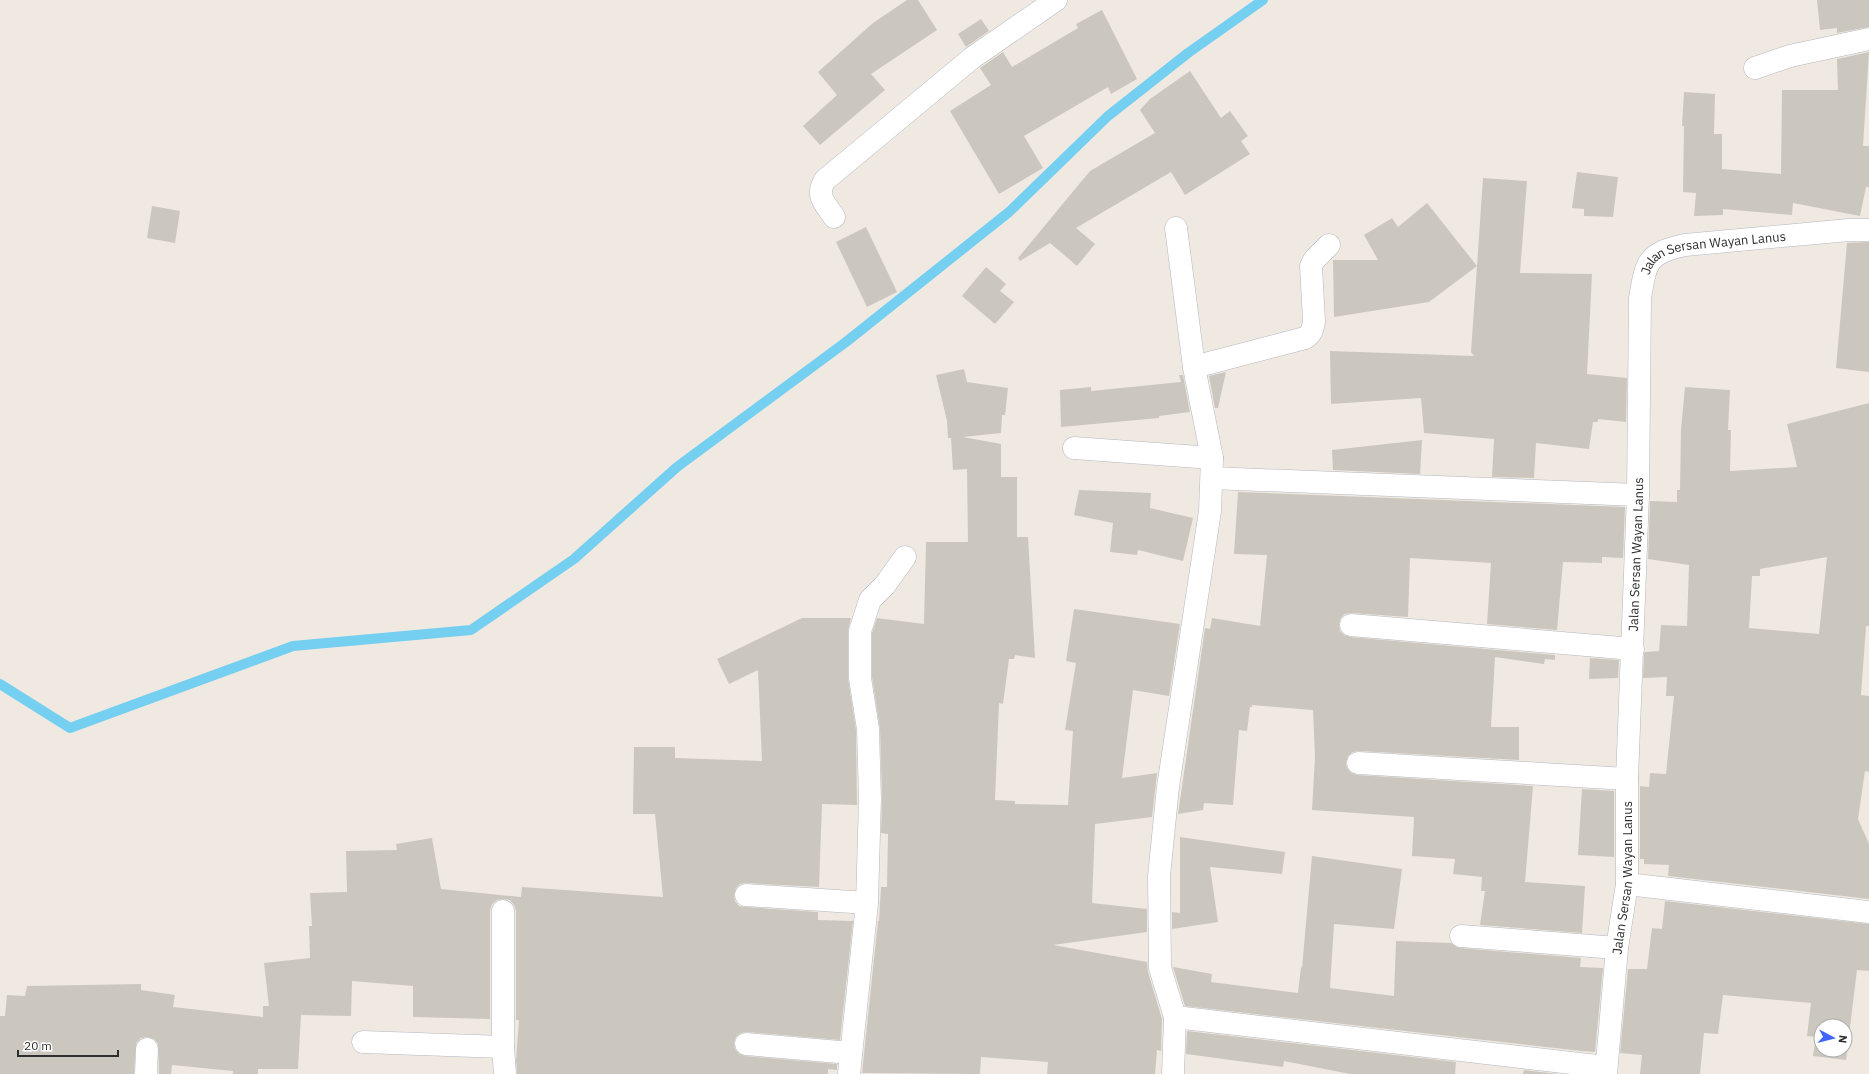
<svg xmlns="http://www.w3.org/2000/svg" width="1869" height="1074" font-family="'IBM Plex Sans',sans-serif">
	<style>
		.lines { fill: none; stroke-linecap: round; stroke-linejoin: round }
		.stream { stroke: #75cff0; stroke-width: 10 }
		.building { fill: #cbc7bf; fill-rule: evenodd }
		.minor-casing { stroke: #b4b7c1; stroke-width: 23 }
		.minor { stroke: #fff; stroke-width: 22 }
		.labels { text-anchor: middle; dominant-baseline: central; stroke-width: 3; stroke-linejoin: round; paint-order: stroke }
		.street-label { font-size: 13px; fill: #2e2e2e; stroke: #fff }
	</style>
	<rect width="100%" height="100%" fill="#efe9e1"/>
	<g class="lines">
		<polyline class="stream" points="0,684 70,728 293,646 471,630 574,559 677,467 846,342 1009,212 1108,116 1188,53 1263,0"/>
	</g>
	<g class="building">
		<polygon points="907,0 918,0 937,30 871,74 885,90 820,145 803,126 837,95 818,72 873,23"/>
		<polygon points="1817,0 1869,0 1869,27 1837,33 1837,28 1820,30"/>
		<polygon points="1102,10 1137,79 1111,94 1108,87 1024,136 1043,168 999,194 950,111 991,85 980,68 1003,52 1012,67 1078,28 1076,24"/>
		<polygon points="981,19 989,31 966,47 958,34"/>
		<polygon points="1869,52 1863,146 1869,146 1869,187 1866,187 1860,216 1793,203 1792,215 1723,209 1723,215 1694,216 1696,193 1683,192 1684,126 1682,126 1684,92 1715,94 1714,134 1722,134 1722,169 1781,174 1782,90 1838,90 1837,59"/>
		<polygon points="1190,71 1221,118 1230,111 1248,136 1241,141 1250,154 1185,195 1171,172 1076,228 1095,244 1077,266 1050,243 1020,261 1018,258 1090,171 1155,133 1140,110 1150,99"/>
		<polygon points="1577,172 1618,177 1613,217 1584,216 1584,209 1572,208"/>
		<polygon points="1483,178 1527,181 1520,273 1592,274 1587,374 1627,378 1626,422 1598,419 1598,422 1593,422 1589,449 1536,443 1534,478 1492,477 1494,439 1424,433 1421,398 1331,404 1330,351 1474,356 1471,352 1477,266 1429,302 1334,317 1333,260 1378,260 1364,235 1392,218 1398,227 1427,203 1477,266"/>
		<polygon points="152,206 180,211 175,243 147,238"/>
		<polygon points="866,227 897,292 867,307 836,242"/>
		<polygon points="1869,242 1869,372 1836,368 1847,243"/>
		<polygon points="986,267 1006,284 1000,291 1014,302 995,324 962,296"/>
		<polygon points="964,369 967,382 1008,388 1005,415 1002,415 1001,433 963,437 1001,444 1001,477 1017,477 1017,537 1028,537 1035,658 1015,655 1014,659 1009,659 1003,704 999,703 995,800 1015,801 1015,804 1068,805 1073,731 1065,730 1076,663 1066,661 1074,609 1180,624 1169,696 1133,690 1122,778 1157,773 1152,817 1095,824 1092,903 1147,909 1147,932 1053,945 1147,962 1148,972 1162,1019 1161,1051 1157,1050 1155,1074 1047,1074 1048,1062 981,1057 980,1074 862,1073 878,921 879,921 881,887 887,887 888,834 881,833 882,798 880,729 872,677 872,633 877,618 924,624 926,542 968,542 967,469 953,470 951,438 948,438 947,421 936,375"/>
		<polygon points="1226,372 1218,408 1215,408 1209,376"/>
		<polygon points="1179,375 1183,375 1190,412 1159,416 1159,418 1061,427 1060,390 1091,387 1091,391 1181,382"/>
		<path d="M1685,387L1730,390L1728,430H1731L1730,471L1797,467L1787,424L1869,403V626H1866L1861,695L1869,696V772L1865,771L1858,819L1869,844V899L1668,876L1669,865L1644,864V859H1640V786L1649,787L1650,773L1666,774L1674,696H1666L1667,677L1643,678L1644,653L1645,652L1659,651L1661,625L1687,626L1689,565L1648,559L1650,501L1677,502V490H1680L1681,430ZM1827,557L1819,634L1749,628L1752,576H1760V569Z"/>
		<polygon points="1422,440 1420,474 1333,470 1332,450"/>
		<polygon points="1079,490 1151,493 1150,508 1193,518 1183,561 1138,550 1137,555 1110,552 1113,523 1074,515"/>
		<polygon points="1238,492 1625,507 1623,558 1602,557 1602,563 1563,562 1557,630 1487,624 1491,563 1410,558 1408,617 1352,613 1345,614 1341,618 1339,624 1340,631 1344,635 1350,637 1555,655 1555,660 1545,659 1544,664 1495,657 1491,727 1519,727 1519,760 1359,751 1353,752 1348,756 1346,763 1347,768 1351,773 1357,775 1533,786 1525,882 1585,886 1582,933 1480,925 1485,891 1481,891 1482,877 1453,874 1455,859 1412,856 1414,817 1312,810 1315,757 1313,710 1252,705 1252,707 1250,707 1247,731 1239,730 1233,805 1204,803 1203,810 1178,814 1205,628 1210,629 1212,618 1260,626 1267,555 1234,554"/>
		<polygon points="802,618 851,618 848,631 848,678 856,730 857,805 822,804 819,887 746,883 740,884 736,888 734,895 735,901 739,906 745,907 818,912 818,920 853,921 840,1040 747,1032 741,1033 736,1037 734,1043 735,1049 739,1054 745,1056 837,1064 837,1070 828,1069 828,1074 517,1074 516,1060 519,1020 516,1020 516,911 514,905 510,900 503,899 497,900 492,904 490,911 490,1019 413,1017 413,986 352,981 351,1016 301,1015 298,1069 258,1069 258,1074 233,1074 233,1071 172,1065 171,1074 159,1074 158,1044 154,1039 147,1037 141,1038 136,1043 134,1074 0,1074 0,1016 5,1016 7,995 25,996 27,986 141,984 141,990 175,995 173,1007 263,1017 263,1006 269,1006 264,963 310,958 309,926 312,926 310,893 347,892 346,851 397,850 396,844 432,838 441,889 521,897 522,887 663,897 655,814 633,814 634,747 675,747 675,758 762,761 758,670 729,684 717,659"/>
		<polygon points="1590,658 1619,660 1618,678 1589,679"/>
		<polygon points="1582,789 1614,791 1614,857 1578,855"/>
		<polygon points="1180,837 1285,852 1282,874 1210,867 1218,922 1172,929 1172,912 1180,913"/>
		<polygon points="1312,856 1402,869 1394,929 1334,924 1330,988 1394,996 1396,941 1451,943 1460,948 1581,958 1580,967 1603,968 1595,1052 1581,1051 1185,1006 1173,967 1212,974 1211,982 1298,993 1301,967 1302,968"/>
		<path d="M1665,901L1869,924V971L1857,970L1846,1060L1813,1056L1816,1037L1807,1036L1811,1003L1723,995L1718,1034L1704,1033L1700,1074H1640L1642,1055L1620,1053L1628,969H1647L1652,928L1662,929ZM1821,1026H1845V1050H1821Z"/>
		<polygon points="1187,1031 1456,1062 1455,1074 1350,1074 1284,1061 1283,1067 1186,1054"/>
		<polygon points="1524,1070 1558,1074 1523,1074"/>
	</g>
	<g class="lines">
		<g class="minor-casing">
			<g id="minor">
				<polyline points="1755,68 1790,56 1869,39"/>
				<path d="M834,217C825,203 815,196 825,180L972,58L1056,0"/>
				<path d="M1194,367L1305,338C1312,334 1313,328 1314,321L1311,266L1314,260L1329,245"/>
				<polyline points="1074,448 1212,458"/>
				<polyline points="1212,478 1638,495"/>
				<polyline points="1351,625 1633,649"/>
				<polyline points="1358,763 1627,779"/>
				<polyline points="1627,884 1869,912"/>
				<polyline points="746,895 867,903"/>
				<polyline points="503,911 503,1047 505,1074"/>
				<polyline points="1461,936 1617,948"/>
				<polyline points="1175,1017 1606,1067"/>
				<polyline points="363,1042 503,1047"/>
				<polyline points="746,1044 851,1053"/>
				<polyline points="146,1074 147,1049"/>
				<polyline points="849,1074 867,903 870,798 868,729 860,678 860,631 870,600 885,585 905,557"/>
				<polyline points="1173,1074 1175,1017 1160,968 1159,876 1168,787 1210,511 1212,458 1194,367 1176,228"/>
				<path id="s1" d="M1606,1074L1617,948L1627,884V779L1638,495L1640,298C1646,262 1647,253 1685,245L1849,230H1869"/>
			</g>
		</g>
		<use href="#minor" class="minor"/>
	</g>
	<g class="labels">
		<g class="street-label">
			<text stroke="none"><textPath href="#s1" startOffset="879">Jalan Sersan Wayan Lanus</textPath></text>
			<text stroke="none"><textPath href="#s1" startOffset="521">Jalan Sersan Wayan Lanus</textPath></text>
			<text stroke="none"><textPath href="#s1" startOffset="197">Jalan Sersan Wayan Lanus</textPath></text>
		</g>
	</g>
	<g transform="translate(1833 1038) rotate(97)"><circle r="19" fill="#ffffff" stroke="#ababab"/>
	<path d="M0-3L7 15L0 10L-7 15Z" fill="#4264fb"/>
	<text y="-6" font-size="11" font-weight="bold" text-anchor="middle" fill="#2e2e2e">N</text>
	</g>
	<path d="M18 1050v6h100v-6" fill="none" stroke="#2e2e2e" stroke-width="2"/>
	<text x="24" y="1050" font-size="12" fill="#2e2e2e" stroke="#ffffff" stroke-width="3" paint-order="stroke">20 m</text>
</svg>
